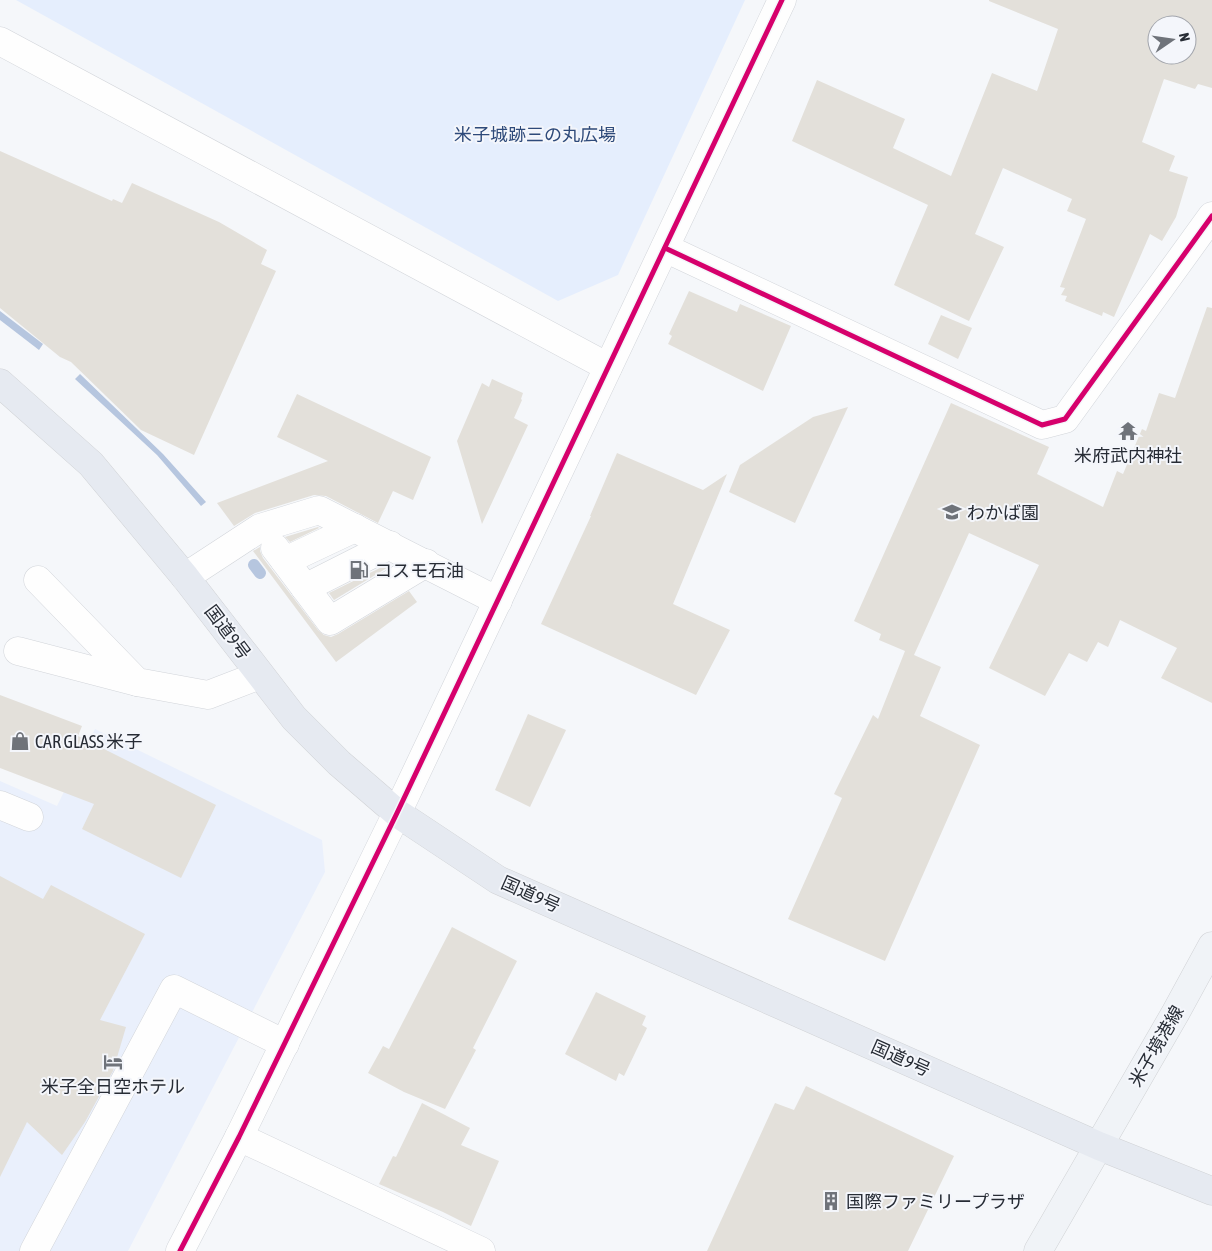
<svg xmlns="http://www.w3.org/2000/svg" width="1212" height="1251" font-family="'Asap Condensed','Noto Sans JP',sans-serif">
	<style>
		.built { fill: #eaf0fc }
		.green { fill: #e5eefd }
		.water { fill: #b6c6df }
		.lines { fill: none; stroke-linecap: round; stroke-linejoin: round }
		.stream { stroke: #b6c6df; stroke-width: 12 }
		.building { fill: #e3e0da; fill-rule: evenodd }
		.minor-casing { stroke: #d2d5da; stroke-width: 29 }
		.major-casing { stroke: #d0d2d5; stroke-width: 29 }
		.highway-casing { stroke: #d0d2d5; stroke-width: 29 }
		.minor { stroke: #fefefe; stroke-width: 28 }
		.major { stroke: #f0f3f7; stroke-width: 28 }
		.highway { stroke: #e6eaf1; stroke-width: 28 }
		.cycleway-casing { stroke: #f4f6fb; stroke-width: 8 }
		.cycleway { stroke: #d6006c; stroke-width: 5 }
		.labels { text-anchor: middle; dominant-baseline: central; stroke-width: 4; stroke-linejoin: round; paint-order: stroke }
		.park-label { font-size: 18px; fill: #2e4a7a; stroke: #f4f6fb }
		.poi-label { font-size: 18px; fill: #272c35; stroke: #f4f6fb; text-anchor: start }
		.street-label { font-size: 18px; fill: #272c35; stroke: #f4f6fb }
	</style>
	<rect width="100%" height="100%" fill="#f5f7fa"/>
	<polygon class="built" points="95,729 322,840 325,872 128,1251 0,1251 0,781 57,806"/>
	<polygon class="green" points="16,0 745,0 618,275 558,301"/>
	<g class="water">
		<polygon points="0,311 43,344 39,350 0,320"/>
		<polygon points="80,374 163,454 206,502 201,506 157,455 75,379"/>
	</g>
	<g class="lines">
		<polyline class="stream" points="254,565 260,573"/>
	</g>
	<g class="building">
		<path d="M989,0H1212V88L1198,84L1195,89L1164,79L1142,142L1175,156L1169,171L1188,177L1176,217L1162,241L1150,234L1114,317L1103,312L1102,316L1065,301L1067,296L1061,295L1065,288L1060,287L1086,219L1067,211L1072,199L1003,168L975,234L1004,247L969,321L894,285L928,205L792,141L817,80L905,119L893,148L951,176L992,73L1037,91L1058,29L989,1ZM1157,25H1187V55H1157Z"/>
		<polygon points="0,151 112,201 113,199 122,203 132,183 219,222 267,250 261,264 276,271 194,455 141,430 71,362 60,357 0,308"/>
		<polygon points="689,291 737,312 740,304 791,326 763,391 668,344 672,336 669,334"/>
		<polygon points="1207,307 1212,308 1212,703 1161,678 1177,648 1120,620 1108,647 1098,642 1087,662 1069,653 1045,696 989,668 1039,565 969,533 914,655 941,667 920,716 980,745 885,961 788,919 842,798 834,794 873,715 878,719 905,651 879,640 881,634 854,621 951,403 1049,447 1037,474 1103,507 1117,471 1123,474 1142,429 1146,431 1159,393 1175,398"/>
		<polygon points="941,315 972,328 958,359 928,344"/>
		<polygon points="492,379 523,393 521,399 522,400 514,418 528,425 482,524 457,441 482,383 489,387"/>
		<polygon points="297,394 431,457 413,500 393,491 378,523 326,496 314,495 255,513 234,526 217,503 328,461 277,437"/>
		<polygon points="848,407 795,523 729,492 740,465 813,417"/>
		<polygon points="617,453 703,490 727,474 673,604 730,630 696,695 541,624 591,516 590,516"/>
		<polygon points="318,527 319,528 290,542 285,537"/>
		<polygon points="260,547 260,551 263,558 318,630 324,635 331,637 338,634 409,591 417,602 336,662 253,551"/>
		<polygon points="388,564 390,566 334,600 329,593"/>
		<polygon points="0,695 82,726 78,736 216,805 181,878 82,829 94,804 0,768"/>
		<polygon points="528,714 566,730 530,807 495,790"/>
		<polygon points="0,876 43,899 51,885 145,934 100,1020 126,1027 113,1071 85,1122 62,1155 27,1122 0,1177"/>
		<polygon points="452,927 517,961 473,1048 476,1050 445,1109 404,1092 368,1073 383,1046 389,1049"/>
		<polygon points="596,992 646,1016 642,1025 647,1028 624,1076 619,1073 616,1081 565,1054"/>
		<polygon points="806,1086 954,1156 908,1251 707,1251 775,1103 794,1110"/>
		<polygon points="422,1103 470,1128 461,1145 499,1161 471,1226 443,1212 379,1184 393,1156 396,1157"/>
	</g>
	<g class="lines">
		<g class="minor-casing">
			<g id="minor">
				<polyline points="0,41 608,367"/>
				<polyline points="665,248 1042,425 1065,419 1212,216"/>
				<polyline points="275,548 285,561 355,528"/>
				<polyline points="285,561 330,621 426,563"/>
				<polyline points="185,577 260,528 319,510 498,601"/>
				<polyline points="38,580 137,682 208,695 260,675"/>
				<polyline points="305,588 390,545"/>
				<polyline points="18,651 137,682"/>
				<polyline points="0,805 29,817"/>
				<polyline points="239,1137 481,1251"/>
				<polyline points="34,1251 174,989 285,1044"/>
				<polyline points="180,1251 239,1137 397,813 782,0"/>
			</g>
		</g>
		<g class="major-casing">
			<polyline id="major" points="1038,1251 1176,1012 1212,946"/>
		</g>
		<g class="highway-casing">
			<polyline id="highway" points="0,383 91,464 185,577 294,718 339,763 397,813 498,880 1099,1146 1212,1191"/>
		</g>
		<use href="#minor" class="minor"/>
		<use href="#major" class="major"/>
		<use href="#highway" class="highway"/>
		<g class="cycleway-casing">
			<g id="cycleway">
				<polyline points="665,248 1042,425 1065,419 1212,216"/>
				<polyline points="180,1251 239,1137 397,813 782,0"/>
			</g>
		</g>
		<use href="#cycleway" class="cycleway"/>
	</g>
	<defs>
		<g id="temple-bare" transform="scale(1.5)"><path d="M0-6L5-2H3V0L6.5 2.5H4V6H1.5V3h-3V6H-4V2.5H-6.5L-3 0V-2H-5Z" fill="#6f737a" stroke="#f4f6fb" stroke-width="2.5" paint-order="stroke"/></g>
		<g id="school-bare" transform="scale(1.5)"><path d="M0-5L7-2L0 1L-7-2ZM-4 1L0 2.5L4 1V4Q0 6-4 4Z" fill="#6f737a" stroke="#f4f6fb" stroke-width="2.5" paint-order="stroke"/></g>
		<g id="fuel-bare" transform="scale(1.5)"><path d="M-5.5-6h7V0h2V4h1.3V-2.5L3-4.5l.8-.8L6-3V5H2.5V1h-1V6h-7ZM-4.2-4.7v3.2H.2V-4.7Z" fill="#6f737a" stroke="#f4f6fb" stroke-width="2.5" paint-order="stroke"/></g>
		<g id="shop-bare" transform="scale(1.5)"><path d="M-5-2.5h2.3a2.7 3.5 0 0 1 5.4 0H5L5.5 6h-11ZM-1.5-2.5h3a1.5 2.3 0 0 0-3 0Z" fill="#6f737a" stroke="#f4f6fb" stroke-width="2.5" paint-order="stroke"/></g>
		<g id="hotel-bare" transform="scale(1.5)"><path d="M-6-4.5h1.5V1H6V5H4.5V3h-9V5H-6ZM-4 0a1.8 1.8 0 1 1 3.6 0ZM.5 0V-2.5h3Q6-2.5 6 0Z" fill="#6f737a" stroke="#f4f6fb" stroke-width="2.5" paint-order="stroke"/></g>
		<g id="building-bare" transform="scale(1.5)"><path d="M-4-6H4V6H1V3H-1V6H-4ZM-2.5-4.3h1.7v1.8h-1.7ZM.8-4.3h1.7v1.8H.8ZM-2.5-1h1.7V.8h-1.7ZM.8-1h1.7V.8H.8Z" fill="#6f737a" stroke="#f4f6fb" stroke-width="2.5" paint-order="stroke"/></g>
	</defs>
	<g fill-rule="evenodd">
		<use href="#temple-bare" x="1128" y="431"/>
		<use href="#school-bare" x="952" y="512"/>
		<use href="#fuel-bare" x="359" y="570"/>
		<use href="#shop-bare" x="20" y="741"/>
		<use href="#hotel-bare" x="113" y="1062"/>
		<use href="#building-bare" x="831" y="1201"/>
	</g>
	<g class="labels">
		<g class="park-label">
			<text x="535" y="134">米子城跡三の丸広場</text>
		</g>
		<g class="poi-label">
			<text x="1128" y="455" text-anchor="middle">米府武内神社</text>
			<text x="967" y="512">わかば園</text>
			<text x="374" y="570">コスモ石油</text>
			<text x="35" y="741">CAR GLASS 米子</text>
			<text x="113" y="1086" text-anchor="middle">米子全日空ホテル</text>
			<text x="846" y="1201">国際ファミリープラザ</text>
		</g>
		<g class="street-label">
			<text transform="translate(228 632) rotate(53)">国道9号</text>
			<text transform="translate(531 894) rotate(24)">国道9号</text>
			<text transform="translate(1156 1046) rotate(-60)">米子境港線</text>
			<text transform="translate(901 1058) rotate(24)">国道9号</text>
		</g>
	</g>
	<g transform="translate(1172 40) rotate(77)"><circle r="24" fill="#f4f6fb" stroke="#a2a5ac"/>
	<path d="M0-4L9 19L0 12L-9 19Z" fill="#6f737a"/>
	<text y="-8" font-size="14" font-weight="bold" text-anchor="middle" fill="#272c35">N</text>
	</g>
</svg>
